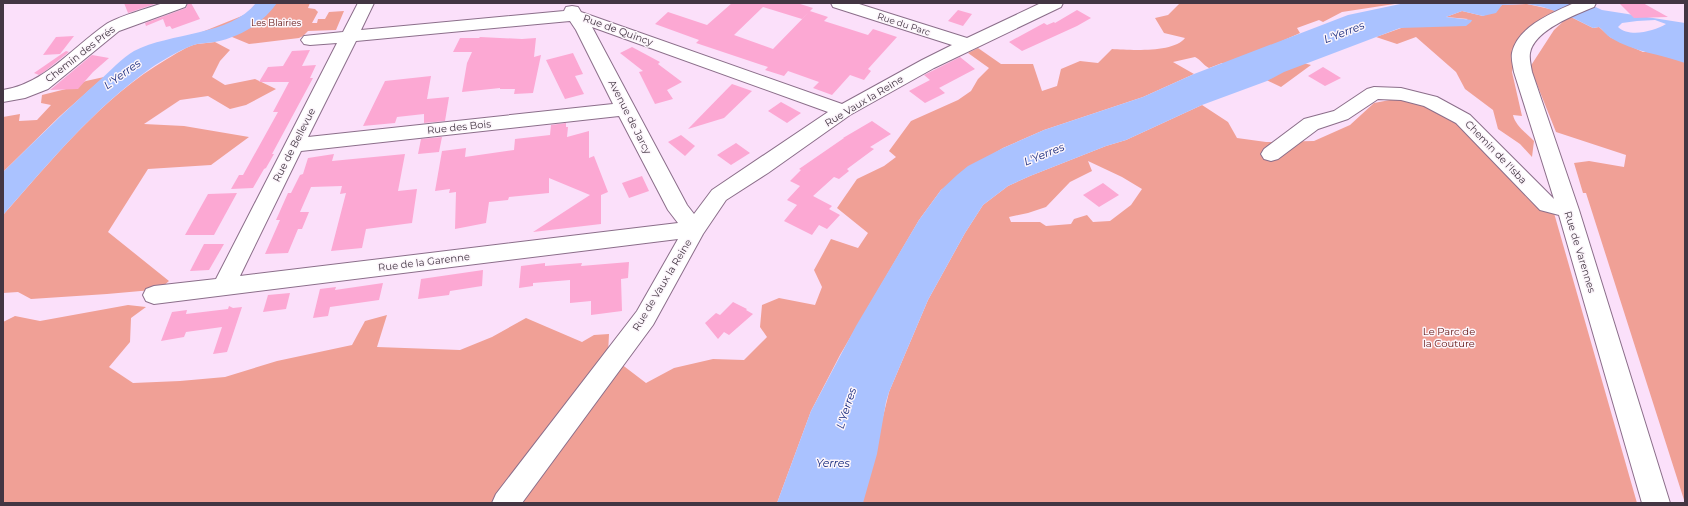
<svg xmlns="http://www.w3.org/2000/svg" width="1688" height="506" font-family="Montserrat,sans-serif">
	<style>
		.green { fill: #f0a096; fill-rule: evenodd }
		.water { fill: #aac2ff; fill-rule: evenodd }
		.building { fill: #fca8d3 }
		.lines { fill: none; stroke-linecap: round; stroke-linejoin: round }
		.minor-casing { stroke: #8b6e8a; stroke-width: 2 }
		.minor { fill: #fff; fill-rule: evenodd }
		.labels { text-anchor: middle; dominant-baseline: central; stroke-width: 3; stroke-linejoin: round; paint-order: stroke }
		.far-park-label { font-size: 9px; fill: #61100e; stroke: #fcf5fb }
		.far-street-label { font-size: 9px; fill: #433643; stroke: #fcf5fb }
		.street-label { font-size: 10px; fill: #433643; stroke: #fcf5fb }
		.park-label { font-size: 10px; fill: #61100e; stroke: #fcf5fb }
		.water-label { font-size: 11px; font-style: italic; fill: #172a7d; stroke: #fcf5fb }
	</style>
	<rect width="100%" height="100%" fill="#fbe0fa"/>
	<g class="green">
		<polygon points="266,3 310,3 308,8 315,9 318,12 312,23 317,23 318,19 325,19 329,12 344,11 336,30 308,31 303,36 299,38 249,44 220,32 202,32 264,7"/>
		<path d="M1180,3H1401L1342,12L1323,22L1319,20L1297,28L1300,33L1282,41L1292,60L1311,65L1281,87L1252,73L1222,63L1209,68C1203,65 1201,60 1195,57L1173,62L1194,74L1143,97L1044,130L1003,148L988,157L941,190L919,220L840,355L811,411L777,503H3V322L15,316L40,321L128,305L146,307L131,318L130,342L109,367L133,383L180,381L225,377L277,361L352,345L365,321L387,315L377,347L460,350L492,337L526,318L582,342L594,335L609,334L608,354L646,383L674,368L713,359L744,360L767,337L760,327L762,305L779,298L815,305L822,287L814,270L831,239L858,248L868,233L837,208L857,179L884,166L896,157L889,151L911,121L958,100L971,91L978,79L989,68L968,53L978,48L1001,64H1033L1042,91L1057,86L1061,69L1080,61L1098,63L1112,49C1130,50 1174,53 1185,38L1164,33L1155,18L1168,15Z"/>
		<path d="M1527,4L1559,11H1568L1518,45L1512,72L1522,116L1513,115C1515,125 1526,133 1534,141L1532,157L1520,144L1498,129L1493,110L1465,89L1456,72L1416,37L1397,44L1376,37L1404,27L1456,25L1468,19L1446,17L1462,11L1483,16L1502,5Z"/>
		<polygon points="1569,16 1593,28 1599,27 1610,37 1643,52 1685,52 1685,503 1586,193 1583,193 1574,163 1589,161 1624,167 1626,155 1556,132 1530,67 1554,30"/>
		<path d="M215,42L230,50L220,61L212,77L225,85L255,79L276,89L246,105L230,109L208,96L180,100L144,124L184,126L249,137L211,165L148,169L108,232L169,281L162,287L152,290L107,294L31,299L18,292L3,293V215C53,159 102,97 167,59C176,54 187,46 197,44C203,43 210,43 215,42Z"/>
		<polygon points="104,77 60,116 3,172 3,117 20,114 19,121 37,120 51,105 41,103 42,95 70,88 86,81"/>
		<path d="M1416,95L1440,99L1554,213L1637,503H862L889,392L928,300L965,233L983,205L1008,186L1030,176L1106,146L1126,140L1202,105L1228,122L1237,138L1266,142L1314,141L1350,125L1374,103ZM1088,161L1122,177L1142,189L1131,205L1110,221L1093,222L1087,215L1074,219L1071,224L1046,226L1040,222H1011L1009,217L1028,213L1046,207L1070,182L1092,171Z"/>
	</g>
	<g class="water">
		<path d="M256,3H277C262,24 240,37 215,42C209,43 202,43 197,44C183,48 163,60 151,68C94,108 49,163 3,215V172C35,141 66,110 100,80C109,72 123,57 134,51C171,32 230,36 256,3Z"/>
		<path d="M1405,3H1587L1602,10L1685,23V63C1660,54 1634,52 1611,38C1606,35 1603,30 1599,27L1593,28L1569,16L1543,7L1527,4L1502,5L1496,13L1483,16L1462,11L1446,17L1472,20L1471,22L1466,26L1400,28L1284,72L1267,81L1202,105L1126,140L1106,146L1030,176L1008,186L983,205L965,233L928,300L889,392L886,402L877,454L863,503H777L811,411L856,326L919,220L941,190L957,175L968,166L1003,148L1044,130L1143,97L1194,74L1348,15ZM1655,20L1666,24C1654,31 1630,38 1618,27L1622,23L1637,21Z"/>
	</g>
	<g class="building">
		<polygon points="124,3 158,3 128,13"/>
		<polygon points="188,3 191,3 200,19 172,29 170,26 166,27 163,19 146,26 145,23 186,8"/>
		<polygon points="732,3 797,3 813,8 802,19 763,7 734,35 773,49 810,11 828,17 824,21 868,35 873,29 897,37 868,69 871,71 864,80 850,75 832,95 813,88 819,82 788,71 784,76 765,70 768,67 696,43 699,40 655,24 668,12 707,25"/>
		<polygon points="1619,3 1643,3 1668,17 1634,18"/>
		<polygon points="958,10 972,14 963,26 948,21"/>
		<polygon points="1077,10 1091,18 1077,26 1022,51 1009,42 1044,23 1047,25 1054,22 1055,23"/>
		<polygon points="74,36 60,54 43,55 56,37"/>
		<polygon points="480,37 522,39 536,38 534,57 541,55 533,93 514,94 515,89 500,89 500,88 462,92 467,63 472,52 453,52 460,38 479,38"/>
		<polygon points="632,47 660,62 658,64 682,82 667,90 673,99 655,104 639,72 643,71 620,53"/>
		<polygon points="310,50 302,66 316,65 310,78 313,78 272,154 274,154 266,168 264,169 253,188 231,189 239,175 243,175 278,112 273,112 289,82 259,82 268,67 283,66 292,51"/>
		<polygon points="66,51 69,52 44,72 39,75 34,73"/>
		<polygon points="573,53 583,74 575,76 584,94 565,99 546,60"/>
		<polygon points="92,55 109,58 93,72 78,89 50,90"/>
		<polygon points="960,57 975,69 939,88 931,81 945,93 925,103 909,91 930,80 924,75"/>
		<polygon points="1323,67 1341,78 1325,86 1308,76"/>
		<polygon points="431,76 427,99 449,97 445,121 424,123 424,114 397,117 395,123 363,126 385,81"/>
		<polygon points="732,84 752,91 724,118 688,129"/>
		<polygon points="781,102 801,113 787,123 768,111"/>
		<polygon points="872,121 891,134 870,147 874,149 847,169 849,171 839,179 834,177 813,196 832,206 829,209 840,215 827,229 819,225 812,235 784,221 797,205 787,200 800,186 790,181 801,170 799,169 844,138 843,138"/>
		<polygon points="566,123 566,127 568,127 567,137 589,131 589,158 594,156 608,192 601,195 601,224 533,232 590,195 549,178 549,193 509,197 508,200 489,202 486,223 455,229 456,192 449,193 450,189 435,191 442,151 466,148 465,157 514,150 515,139 550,135 551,125"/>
		<polygon points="681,135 695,146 685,156 668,142"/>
		<polygon points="442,137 439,152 418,154 421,139"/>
		<polygon points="736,143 750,153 731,165 717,155"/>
		<polygon points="334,154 332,161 405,154 398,191 417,189 412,223 366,229 362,248 331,251 346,193 340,194 342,186 311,187 300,212 309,212 302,229 298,229 288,253 265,254 280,220 276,220 288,193 291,193 300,175 303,174 308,158"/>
		<polygon points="642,176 649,191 629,198 622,183"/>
		<polygon points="1103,183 1119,195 1099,207 1083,195"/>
		<polygon points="237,193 214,235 185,235 208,194"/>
		<polygon points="204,244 224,244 209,270 190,271"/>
		<polygon points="629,262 628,278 621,279 622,311 591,315 591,301 570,303 570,280 533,283 533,286 519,288 521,266 545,263 545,266 582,263 581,266"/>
		<polygon points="483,270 482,286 450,291 449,295 418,299 421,279"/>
		<polygon points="383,283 379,300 330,307 328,316 313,318 320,289 336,287 335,290"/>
		<polygon points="290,293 286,309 263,312 268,295"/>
		<polygon points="733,302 747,309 746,310 753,314 729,335 724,332 718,339 705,323 716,313 720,315"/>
		<polygon points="229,306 233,308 242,307 227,352 213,354 222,327 186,332 184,337 161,341 172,312 187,310 186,314 228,309"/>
	</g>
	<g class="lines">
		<g class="minor-casing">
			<g id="minor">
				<path d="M163,3H187L185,7L119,31L48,89L25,98L3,102V90C44,84 72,48 105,25C116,17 149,8 163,3Z"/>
				<path d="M358,3H374L361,30L564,11L566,7L572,6L578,7L581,12L842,104L922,60L952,45L833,7L831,3H856L967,38L1041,3H1063L1061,7L934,68L850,115L768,173L726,200L703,234L653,325L522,503H492L496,494L637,311L678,239L154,304L146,301L143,295L146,289L154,286L216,279L337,43L310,45L304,44L301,40L304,36L343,32ZM570,21L576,30L613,104L308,137L356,41ZM592,27L828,112L712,190L694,214L687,205ZM619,116L668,210L678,223L240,276L301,151Z"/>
				<path d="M1574,3H1596L1594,7C1575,15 1534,30 1530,53C1529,59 1531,66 1532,72L1579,210L1670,503H1642L1559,215L1540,210L1456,123L1424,106L1401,100L1378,99L1348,119L1318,129L1278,159L1271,161L1264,159L1261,154L1264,149L1304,119L1334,111L1367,89L1374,87L1401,88L1437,97L1470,115L1554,199L1514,72C1513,66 1511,59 1512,53C1517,27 1552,13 1574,3Z"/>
			</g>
		</g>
		<use href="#minor" class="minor"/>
	</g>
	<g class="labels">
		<g class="far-park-label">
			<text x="276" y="22">Les Blairies</text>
		</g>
		<g class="far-street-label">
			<text transform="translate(904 24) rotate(18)">Rue du Parc</text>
		</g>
		<g class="street-label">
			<text transform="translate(618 30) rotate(20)">Rue de Quincy</text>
			<text transform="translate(80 54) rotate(-38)">Chemin des Prés</text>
			<text transform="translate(864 101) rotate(-31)">Rue Vaux la Reine</text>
			<text transform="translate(630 117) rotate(63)">Avenue de Jarcy</text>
			<text transform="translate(459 127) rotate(-6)">Rue des Bois</text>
			<text transform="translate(294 145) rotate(-63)">Rue de Bellevue</text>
			<text transform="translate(1496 152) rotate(46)">Chemin de l'Isba</text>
			<text transform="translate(1580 252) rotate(73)">Rue de Varennes</text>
			<text transform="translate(424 262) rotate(-7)">Rue de la Garenne</text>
			<text transform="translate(662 285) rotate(-59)">Rue de Vaux la Reine</text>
		</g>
		<g class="park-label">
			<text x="1449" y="331">Le Parc de<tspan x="1449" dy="12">la Couture</tspan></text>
		</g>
		<g class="water-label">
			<text transform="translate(1344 32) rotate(-21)">L'Yerres</text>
			<text transform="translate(122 74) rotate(-36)">L'Yerres</text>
			<text transform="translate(1044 154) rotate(-22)">L'Yerres</text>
			<text transform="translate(846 408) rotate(-72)">L'Yerres</text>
			<text x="833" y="463">Yerres</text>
		</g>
	</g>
	<rect width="1688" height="506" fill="none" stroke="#433643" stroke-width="8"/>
</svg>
